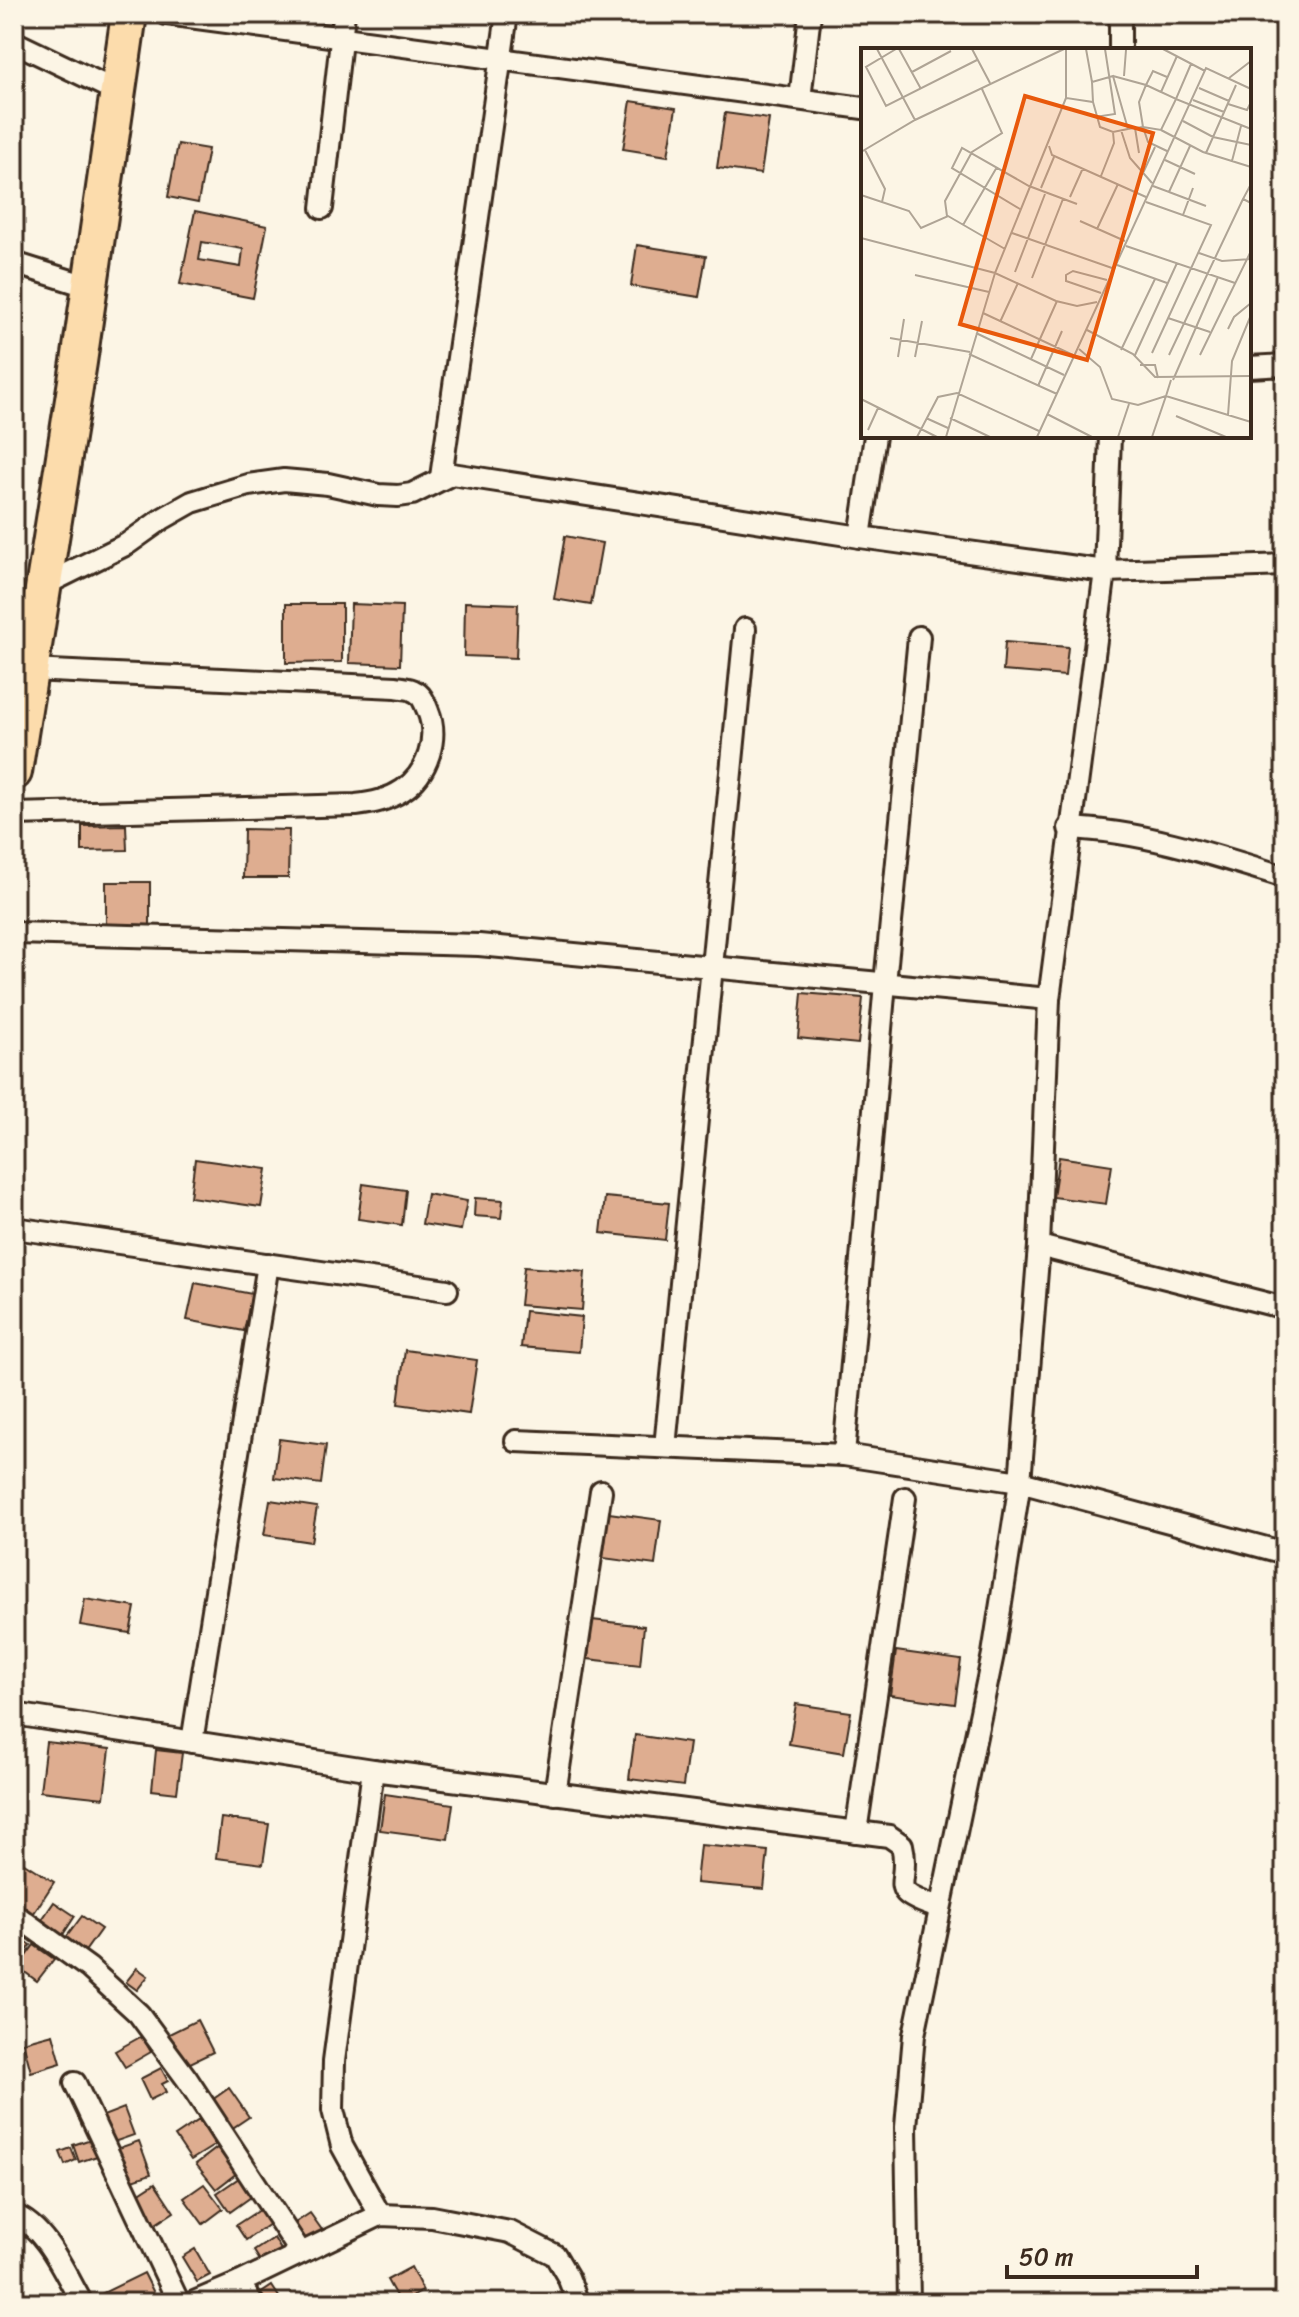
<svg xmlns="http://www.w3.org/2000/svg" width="1299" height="2317" font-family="Sriracha,sans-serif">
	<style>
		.building { fill: #dead90; stroke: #3b2a1e; stroke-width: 2; fill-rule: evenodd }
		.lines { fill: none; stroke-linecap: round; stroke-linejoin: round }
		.minor-casing { stroke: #3b2a1e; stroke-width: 26 }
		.trunk-casing { stroke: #3b2a1e; stroke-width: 40 }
		.minor { stroke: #fcf5e5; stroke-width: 20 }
		.trunk { stroke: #fcdcac; stroke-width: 34 }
		.inset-road { fill: none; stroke: #afa495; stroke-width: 2 }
		.view { fill: #e8590c; fill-opacity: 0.15; stroke: #e8590c; stroke-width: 4 }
		.inset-edge { fill: none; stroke: #3b2a1e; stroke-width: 4 }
	</style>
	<rect width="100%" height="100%" fill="#fcf5e5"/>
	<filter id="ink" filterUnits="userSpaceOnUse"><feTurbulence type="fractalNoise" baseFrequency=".0125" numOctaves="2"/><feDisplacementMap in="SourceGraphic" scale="16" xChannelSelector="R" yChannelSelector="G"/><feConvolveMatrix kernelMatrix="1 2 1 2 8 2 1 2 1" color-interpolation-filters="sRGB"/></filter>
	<g filter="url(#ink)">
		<g class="building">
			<polygon points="631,101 676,108 668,156 623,149"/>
			<polygon points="725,113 769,119 761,174 717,168"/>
			<polygon points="178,144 208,149 198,203 168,197"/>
			<path d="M195,211L267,226L253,298L180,284ZM202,242L243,249L241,267L199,260Z"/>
			<polygon points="637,245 706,256 699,297 631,286"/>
			<polygon points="565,536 602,543 591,605 554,599"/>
			<polygon points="465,602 518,604 516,658 464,656"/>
			<polygon points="286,604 342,604 342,662 286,663"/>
			<polygon points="351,604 402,606 400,665 349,663"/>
			<polygon points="1005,642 1068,647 1065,676 1003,671"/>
			<polygon points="126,825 127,850 82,851 82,826"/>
			<polygon points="244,829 289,830 288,878 243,878"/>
			<polygon points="106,882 150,882 150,935 106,934"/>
			<polygon points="802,993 863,998 858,1044 798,1038"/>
			<polygon points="1059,1157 1112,1165 1106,1204 1053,1197"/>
			<polygon points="195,1159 267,1169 261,1207 190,1197"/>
			<polygon points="363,1184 406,1190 402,1225 358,1219"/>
			<polygon points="427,1194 467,1201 461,1230 422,1224"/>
			<polygon points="605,1197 669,1203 665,1240 601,1233"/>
			<polygon points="475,1198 503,1200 501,1218 474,1216"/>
			<polygon points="524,1267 585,1272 582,1310 520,1305"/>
			<polygon points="195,1283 252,1294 244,1331 187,1320"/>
			<polygon points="525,1311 582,1317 579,1352 521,1347"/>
			<polygon points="405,1350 477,1360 469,1414 398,1404"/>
			<polygon points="279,1439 326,1445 321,1484 274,1478"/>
			<polygon points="270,1500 317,1507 311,1542 264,1535"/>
			<polygon points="609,1513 661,1520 655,1565 603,1558"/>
			<polygon points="85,1599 135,1607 130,1633 80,1625"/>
			<polygon points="592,1620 644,1626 640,1665 588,1659"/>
			<polygon points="896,1651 961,1660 955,1704 890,1695"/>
			<polygon points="796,1704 851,1712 844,1753 789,1744"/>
			<polygon points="635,1735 689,1743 683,1786 629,1779"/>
			<polygon points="46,1742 110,1749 104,1798 40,1791"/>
			<polygon points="156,1750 182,1753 177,1793 152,1790"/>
			<polygon points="385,1794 453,1804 448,1839 380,1830"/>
			<polygon points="221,1818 269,1824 263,1864 216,1858"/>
			<polygon points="700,1845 768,1851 764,1889 696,1883"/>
			<polygon points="21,1861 54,1882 32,1916 14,1905 14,1873"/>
			<polygon points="54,1902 75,1916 62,1936 41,1921"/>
			<polygon points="82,1916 101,1929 81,1957 62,1943"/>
			<polygon points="14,1933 31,1945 19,1962 14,1959"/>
			<polygon points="34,1945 54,1959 37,1981 18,1967"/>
			<polygon points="137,1968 148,1976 137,1990 126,1982"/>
			<polygon points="197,2020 213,2052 182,2067 167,2035"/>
			<polygon points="53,2034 61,2063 31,2072 23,2042"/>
			<polygon points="142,2036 151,2052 125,2067 115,2051"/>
			<polygon points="161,2068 168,2081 162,2084 166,2092 150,2100 140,2079"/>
			<polygon points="229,2088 249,2117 231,2129 212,2100"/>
			<polygon points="124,2108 134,2135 108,2144 98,2118"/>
			<polygon points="199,2120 215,2145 191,2160 175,2136"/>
			<polygon points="91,2139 97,2156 79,2162 73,2145"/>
			<polygon points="139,2141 151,2174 127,2182 116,2149"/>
			<polygon points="71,2148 76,2160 65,2165 60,2152"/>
			<polygon points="217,2148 237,2173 216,2189 196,2164"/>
			<polygon points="239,2178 251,2197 230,2212 217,2193"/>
			<polygon points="155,2183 174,2212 154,2225 135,2196"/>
			<polygon points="204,2184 223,2209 203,2224 184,2198"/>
			<polygon points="259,2210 269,2224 246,2240 236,2225"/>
			<polygon points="310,2213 327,2237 311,2247 295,2223"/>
			<polygon points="274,2238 284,2255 264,2267 254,2251"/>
			<polygon points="195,2249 210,2275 197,2282 182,2257"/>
			<polygon points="411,2267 423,2291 400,2303 387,2280"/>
			<polygon points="144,2273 159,2303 95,2303 93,2298"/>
			<polygon points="272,2286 283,2303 266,2303 260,2294"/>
			<polygon points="314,2293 320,2303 298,2303"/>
		</g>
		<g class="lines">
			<g class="minor-casing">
				<g id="minor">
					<polyline points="167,14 863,108"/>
					<polyline points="14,42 118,92"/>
					<polyline points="1120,50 1120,14"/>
					<polyline points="800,99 810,14"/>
					<polyline points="322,208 344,14"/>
					<polyline points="14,263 90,287"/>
					<polyline points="1249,367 1285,365"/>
					<polyline points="441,477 507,14"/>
					<polyline points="860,537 875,436"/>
					<polyline points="44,585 127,544 162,519 192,502 248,485 284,480 328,484 378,495 398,496 412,494 452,474 860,537 1105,571 1285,565"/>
					<path d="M14,814L356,805C373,803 388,800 403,790C428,773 439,738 428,711C425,704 422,694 414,691C410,688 401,688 396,687L30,670"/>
					<path d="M1069,828C1143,831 1215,855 1285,877"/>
					<polyline points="14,933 479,945 1049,999"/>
					<polyline points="14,1228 447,1290"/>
					<polyline points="1039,1246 1285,1308"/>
					<polyline points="516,1441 844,1455 1020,1482 1285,1553"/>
					<polyline points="665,1447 745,629"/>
					<polyline points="844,1455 885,983 919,637"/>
					<path d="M14,1714L373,1770L889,1836L902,1845C912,1886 881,1889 939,1908"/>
					<polyline points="192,1742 268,1264"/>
					<polyline points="373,1770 334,2061 333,2110 342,2146 380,2215"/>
					<polyline points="555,1794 601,1491"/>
					<polyline points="856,1832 905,1498"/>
					<polyline points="14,1914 89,1968 139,2014 187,2079 301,2253"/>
					<polyline points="75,2083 179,2303"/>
					<path d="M14,2215C47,2228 65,2274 82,2303"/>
					<polyline points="239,2283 380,2215 432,2217 510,2232 555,2255 568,2277 578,2303"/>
					<polyline points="192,2303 239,2283 253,2303"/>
					<polyline points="909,2303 906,2127 914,2035 993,1654 1020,1482 1039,1246 1049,999 1105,571 1110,436"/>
				</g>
			</g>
			<g class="trunk-casing">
				<polyline id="trunk" points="14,772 79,362 129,14"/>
			</g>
			<use href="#minor" class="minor"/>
			<use href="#trunk" class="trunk"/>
		</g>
	</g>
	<g transform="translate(861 48)">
		<rect width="390" height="390" fill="#fcf5e5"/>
		<path class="inset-road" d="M16,1L54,72M35,1L5,19L25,58L116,12M38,1L60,41M111,1L129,35M205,1V50L232,54L231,34L252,28L267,81L282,79L278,54L285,37L252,28M225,1L231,34M302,1L344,23M316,8L300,44L315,51L330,16M51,24L90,3M263,28L265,2M368,30L390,13M338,40L368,53M300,44L285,37L292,23L306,29M332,52L363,64M232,54L239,79L252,84L267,81M367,56L386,62L390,54M234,69L254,66L244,1M322,73L352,89L390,97M274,80L278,105M260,82L269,110L291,135M300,82L342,104L390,119M188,98L191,107L285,149M4,102L24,141L21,154M306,103L287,94L282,79L300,82L315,51L390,81M0,104L54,72L203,1M345,105L375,37M304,112L334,126M371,113L380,78M282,125L294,99M240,128L253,95L252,84M390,136L382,151L390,155M292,138L308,144L329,98M180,140L193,109M308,144L345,158M0,147L48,163L60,180L87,168L144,201M209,149L222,120M285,154L350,177L291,305M159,161L91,120L101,100L168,138L216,156M322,167L332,140M86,168L84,153L111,104L141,85L121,41M219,173L264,193M102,177L136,119M236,181L257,136M151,185L251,220M0,190L134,225L195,253L216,258L236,254M265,198L374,235M338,205L361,213L390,211M256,217L306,235M154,224L184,146M54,227L128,244M171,230L202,151M240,245L205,233V227L212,223L246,232M122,265L212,307M307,270L349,284M139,274L157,235M367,281L373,269L390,255M226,282L272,306L294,329L390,328M115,285L203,327M29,290L109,304M218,301L239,319L251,351L277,357L305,348L310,332M260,302L294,231M108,306L196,346M274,307L316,215M308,307L382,151M339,307L390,203M37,309L43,271M54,309L61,273M170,311L196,253M279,317H294L297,330M312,332L357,229M177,338L201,283M0,351L76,389M186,366L231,389M367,367L371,313L390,267M315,368L365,389M65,370L87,380M89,370L129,389M7,382L17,360M56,389L77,349L96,345L178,383M85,389L134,225L205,50M176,389L345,20L390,41M257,389L268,356M291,389L305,348L390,374"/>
		<path class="view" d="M164,48L292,85L226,312L99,276Z"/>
		<rect width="390" height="390" class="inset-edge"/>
	</g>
	<rect width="1299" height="2317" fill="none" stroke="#fcf5e5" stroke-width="48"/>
	<rect x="24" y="24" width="1251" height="2269" fill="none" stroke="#3b2a1e" stroke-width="3" filter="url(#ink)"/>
	<path d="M1007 2265v12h190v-12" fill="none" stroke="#3b2a1e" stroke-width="4"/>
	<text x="1019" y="2265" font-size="24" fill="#3b2a1e" stroke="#fcf5e5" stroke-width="6" paint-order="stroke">50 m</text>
</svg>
